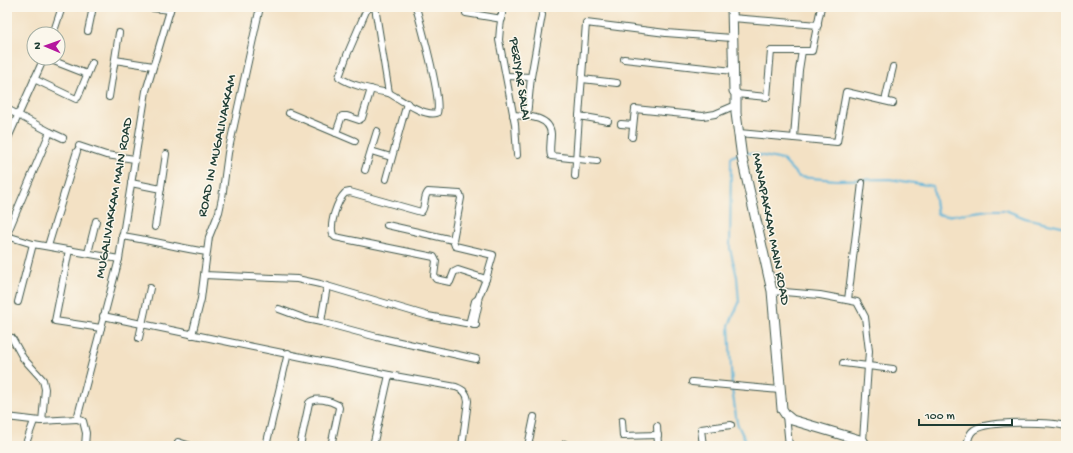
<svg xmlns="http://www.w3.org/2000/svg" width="1073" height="453" font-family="'Gochi Hand',sans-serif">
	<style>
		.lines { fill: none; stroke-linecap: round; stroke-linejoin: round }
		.stream { stroke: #5db5da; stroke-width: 2 }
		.street-casing { stroke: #3f564a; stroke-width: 8 }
		.secondary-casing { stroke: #3f564a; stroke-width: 11 }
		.street { stroke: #fff; stroke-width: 6 }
		.secondary { stroke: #fff; stroke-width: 9 }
		.labels { text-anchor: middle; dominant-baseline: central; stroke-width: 3; stroke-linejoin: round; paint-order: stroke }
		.street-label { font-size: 14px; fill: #1f3d34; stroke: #fbf7ec }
	</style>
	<rect width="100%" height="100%" fill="#fbf7ec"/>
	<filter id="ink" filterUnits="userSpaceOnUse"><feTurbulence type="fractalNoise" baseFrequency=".025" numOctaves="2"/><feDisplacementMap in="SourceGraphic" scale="8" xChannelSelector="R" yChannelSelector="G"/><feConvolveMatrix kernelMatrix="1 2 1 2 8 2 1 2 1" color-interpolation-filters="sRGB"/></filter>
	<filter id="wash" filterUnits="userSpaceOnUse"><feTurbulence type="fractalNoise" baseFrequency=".012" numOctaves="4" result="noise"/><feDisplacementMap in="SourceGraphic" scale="16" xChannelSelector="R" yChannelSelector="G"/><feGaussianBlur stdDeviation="0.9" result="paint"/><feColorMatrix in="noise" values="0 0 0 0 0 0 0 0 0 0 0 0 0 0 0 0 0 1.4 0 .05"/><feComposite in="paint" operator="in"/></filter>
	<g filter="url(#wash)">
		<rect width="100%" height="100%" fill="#f3e1c4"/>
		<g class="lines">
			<g class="stream">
				<polyline points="744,152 783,160 799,177 836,180 889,179 933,186 937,214 946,216 989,210 1005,210 1025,218 1066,227"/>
				<polyline points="738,154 731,157 730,249 737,277 739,303 729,325 732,389 737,423 748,446"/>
			</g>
		</g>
	</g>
	<g filter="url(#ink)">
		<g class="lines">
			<g class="street-casing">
				<g id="street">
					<polyline points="144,7 170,10"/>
					<polyline points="260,7 228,153 222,198 219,212 209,237 204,275 297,279 320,284 428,316 476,325"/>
					<path d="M370,7L366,11L347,55L339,77C349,85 376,91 389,93L375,7"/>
					<polyline points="503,7 500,28 499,40 515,124 517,155"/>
					<polyline points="466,13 502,19"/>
					<polyline points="732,18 818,25"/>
					<polyline points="88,31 93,7"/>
					<polyline points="53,34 62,7"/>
					<polyline points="46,58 87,74"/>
					<polyline points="624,59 733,71"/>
					<polyline points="115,60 153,66"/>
					<polyline points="507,76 531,77 527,116"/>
					<polyline points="531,77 542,15"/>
					<polyline points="34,79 76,99 78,97 92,63"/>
					<polyline points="582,79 617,83"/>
					<path d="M389,93C400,99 424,117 437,113C442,99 421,25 416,7"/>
					<polyline points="736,94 767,97 771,51 802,51"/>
					<polyline points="109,97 119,33"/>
					<polyline points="885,101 893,67"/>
					<polyline points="7,109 50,132 7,234"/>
					<polyline points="289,113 355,141"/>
					<path d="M513,115C527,116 550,116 551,134C551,142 549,150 551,156L597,161"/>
					<polyline points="579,116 586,23 666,33 732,38"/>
					<polyline points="621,124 633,125"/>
					<polyline points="50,132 63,138"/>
					<polyline points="336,133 342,116 347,116 359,120 362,118 371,89"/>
					<polyline points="739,133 794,138 799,70 802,51 812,51 821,7"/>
					<polyline points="632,137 635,109 703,116 715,114 736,105"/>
					<polyline points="794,138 837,142 846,92 893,103"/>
					<polyline points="7,140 44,58"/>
					<polyline points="79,146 106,155 135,159"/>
					<polyline points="371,151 391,157"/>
					<polyline points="365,170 377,131"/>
					<polyline points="575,176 579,116 608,121"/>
					<polyline points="386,179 407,103"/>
					<polyline points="131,183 161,189"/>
					<path d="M387,225L453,240L461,198L460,194L428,192C423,197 426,207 421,212L350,192L345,193C337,201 329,224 333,235L335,237L434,257L436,261L434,276L436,279L450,282L454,272L458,270L486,279L478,299L475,301L469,324"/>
					<polyline points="155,227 166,154"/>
					<polyline points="7,236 33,244 119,259"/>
					<path d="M122,236C151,240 178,248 207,252"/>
					<polyline points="453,240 455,246 493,255 486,279"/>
					<polyline points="48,246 77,151"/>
					<polyline points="69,250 55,321 101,328"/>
					<polyline points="88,253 96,221"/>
					<polyline points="327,286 321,322 377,337 476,359"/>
					<polyline points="772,291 820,295 857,302 865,317 869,351 863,441"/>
					<polyline points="848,300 862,183"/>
					<polyline points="18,302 33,244"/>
					<polyline points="279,309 306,319 321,322"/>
					<path d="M103,316L389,375L456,387C464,390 467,393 468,401L462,446"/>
					<polyline points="474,325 479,302 478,299"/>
					<polyline points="192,335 201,299 204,275"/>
					<polyline points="12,338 23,358 43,380 45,389 42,421"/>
					<polyline points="139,338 150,288"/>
					<polyline points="843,363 893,369"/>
					<polyline points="692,382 780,390"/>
					<polyline points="786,415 789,446"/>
					<polyline points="7,417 40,421 77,419 119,259 146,91 171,7"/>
					<polyline points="77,419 83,421 86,433 85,446"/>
					<polyline points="622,421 623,436 658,435"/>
					<polyline points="657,426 658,446"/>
					<polyline points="178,442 191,446"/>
					<polyline points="25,446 34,421"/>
					<polyline points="266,446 288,353"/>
					<path d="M300,446L309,403C315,396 331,401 338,405L339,408L331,446"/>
					<polyline points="373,446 389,375"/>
					<polyline points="528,446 534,417"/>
					<polyline points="564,446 565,444"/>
					<polyline points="703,446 701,429 731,425"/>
					<path d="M967,446C968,440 969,433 974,430C988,420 1050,422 1066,426"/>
				</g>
			</g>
			<g class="secondary-casing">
				<polyline id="secondary" points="732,7 734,91 736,94 736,113 742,158 772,291 782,409 786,415 792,420 863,441 866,446"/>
			</g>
			<use href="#street" class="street"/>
			<use href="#secondary" class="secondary"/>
		</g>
	</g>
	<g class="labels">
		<g class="street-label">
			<text transform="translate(519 79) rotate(81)">PERIYAR SALAI</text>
			<text transform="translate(218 146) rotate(-78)">ROAD IN MUGALIVAKKAM</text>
			<text transform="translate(115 198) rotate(-80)">MUGALIVAKKAM MAIN ROAD</text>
			<text transform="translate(770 229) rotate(79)">MANAPAKKAM MAIN ROAD</text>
		</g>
	</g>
	<rect width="1073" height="453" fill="none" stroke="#fbf7ec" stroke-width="24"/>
	<g transform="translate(46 46) rotate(272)"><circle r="19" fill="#fbf7ec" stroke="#a3ada2"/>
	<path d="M0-3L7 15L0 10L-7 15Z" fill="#b5179e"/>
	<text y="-6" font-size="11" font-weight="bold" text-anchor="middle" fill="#1f3d34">N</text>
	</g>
	<path d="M919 419v6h93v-6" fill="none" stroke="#1f3d34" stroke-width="2"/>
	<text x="925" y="419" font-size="12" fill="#1f3d34" stroke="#fbf7ec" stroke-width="3" paint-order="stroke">100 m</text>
</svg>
